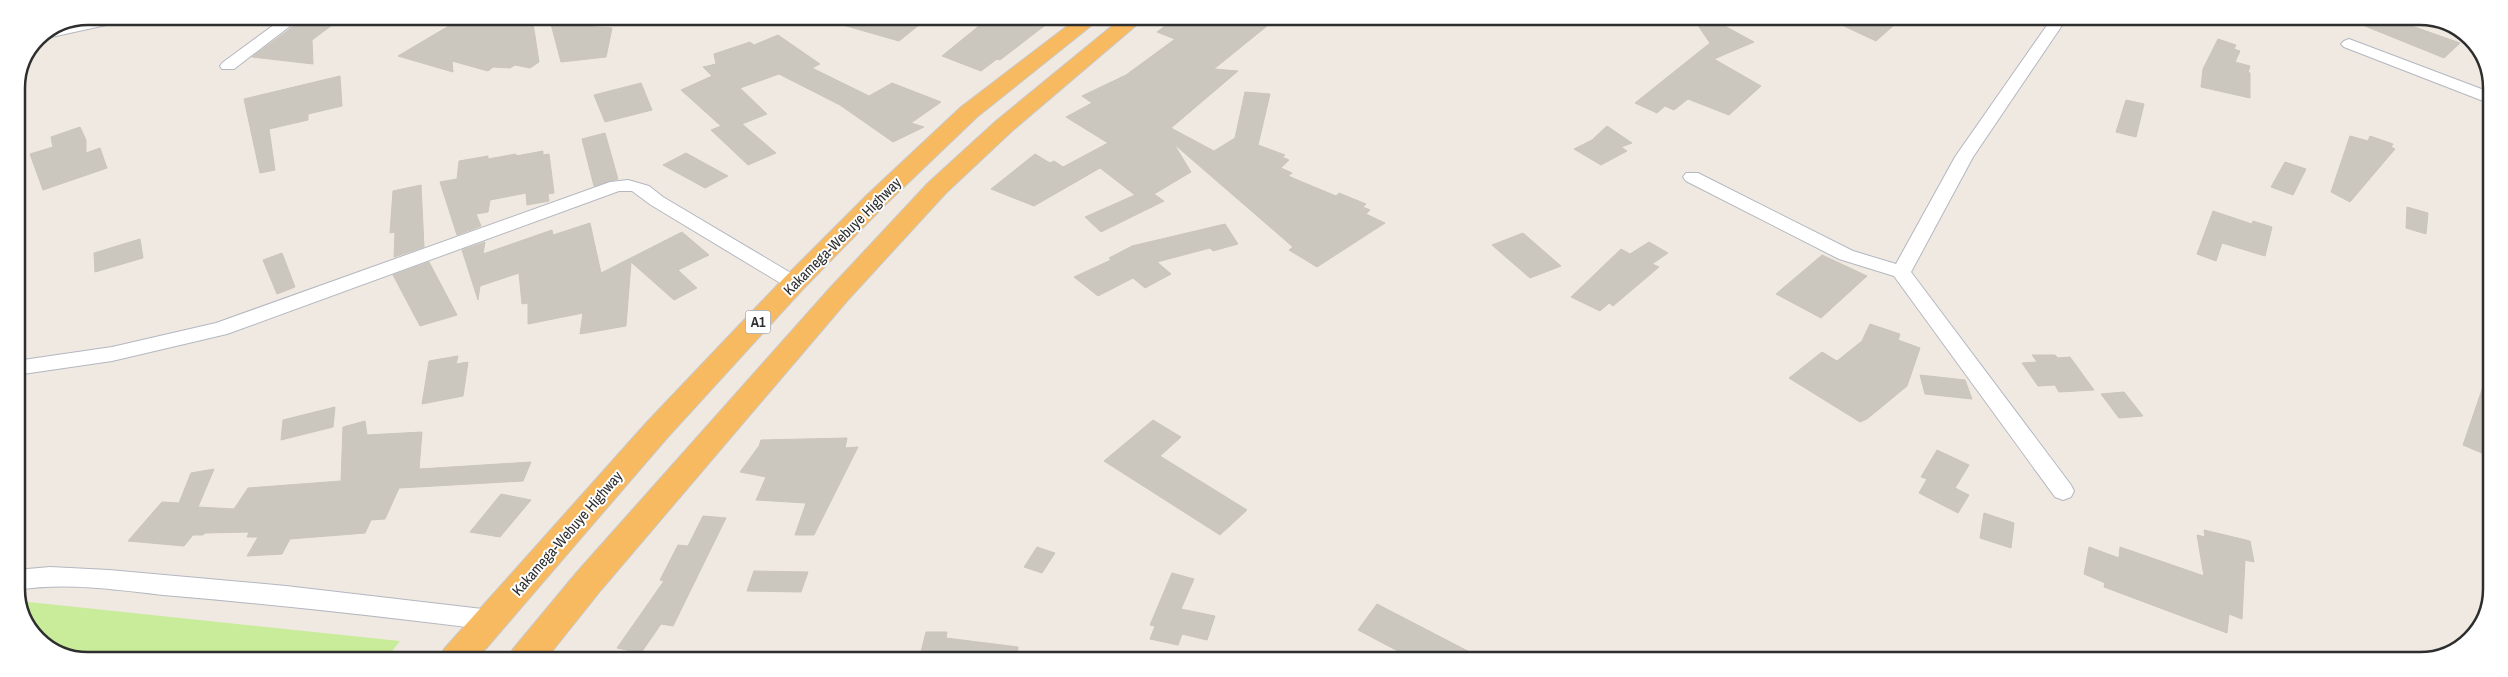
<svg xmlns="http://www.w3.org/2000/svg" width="2508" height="677" font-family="'Archivo Narrow',sans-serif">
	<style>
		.pitch { fill: #c9ec9a }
		.building { fill: #cbc7bf; stroke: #cbc5ba }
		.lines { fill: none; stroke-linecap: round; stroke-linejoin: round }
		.minor-casing { stroke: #b4b7c1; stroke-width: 2 }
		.trunk-casing { stroke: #c9c9c9; stroke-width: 2 }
		.minor { fill: #fff; fill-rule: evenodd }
		.trunk { fill: #f8ba60; fill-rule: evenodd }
		.labels { text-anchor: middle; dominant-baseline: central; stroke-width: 4; stroke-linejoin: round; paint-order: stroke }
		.shield { fill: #fff; stroke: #6d6d6d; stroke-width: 1 }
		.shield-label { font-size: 14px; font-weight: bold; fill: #2e2e2e }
		.street-label { font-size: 15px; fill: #2e2e2e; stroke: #fff }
		.rim { fill: none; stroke: #2e2e2e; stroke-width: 2.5 }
	</style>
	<rect width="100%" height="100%" fill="#efe9e1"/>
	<polygon class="pitch" points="19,601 400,641 386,659 69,658 34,636"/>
	<g class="building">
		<polygon points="307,16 343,17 312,40 313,64 252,57"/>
		<polygon points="464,17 541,17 533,23 539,62 530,68 515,65 510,68 493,67 488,71 452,61 453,72 398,56"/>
		<polygon points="837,17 929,17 899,41 836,23"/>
		<polygon points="990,17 1027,17 1048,23 1000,60 997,59 981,71 942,56"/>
		<polygon points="1177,17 1278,17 1214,69 1238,71 1171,128 1214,151 1235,138 1245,92 1270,94 1258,145 1285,155 1282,157 1289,160 1281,168 1292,173 1288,176 1336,196 1339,193 1366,204 1363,207 1370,210 1366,214 1385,223 1317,267 1289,250 1293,247 1174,144 1191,172 1154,194 1164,201 1101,232 1085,217 1135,195 1100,168 1034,206 991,189 1035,154 1050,163 1054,161 1063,167 1108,143 1066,117 1092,103 1082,96 1126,75 1175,39 1157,32"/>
		<polygon points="1693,18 1710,18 1754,42 1714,59 1761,86 1729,115 1688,99 1674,110 1665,106 1657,113 1635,103 1710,43"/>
		<polygon points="1827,18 1902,18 1876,41"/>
		<polygon points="2368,19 2392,19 2460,43 2444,58 2365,26"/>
		<polygon points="551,24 612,28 606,57 561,62"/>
		<polygon points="778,35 820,64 812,68 869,96 892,83 941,102 911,123 924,127 893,142 840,105 779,74 740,88 767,114 742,124 776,153 748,165 711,130 721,126 681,90 712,76 703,67 716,64 714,54 750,42 754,45"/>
		<polygon points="2218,39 2236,45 2234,49 2240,51 2235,62 2250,66 2248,72 2250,73 2250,98 2201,87 2203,69"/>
		<polygon points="340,76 342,106 308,114 308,120 269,129 275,170 260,173 244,99"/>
		<polygon points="641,83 652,110 605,122 594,95"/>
		<polygon points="2126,100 2144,104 2136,137 2116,132"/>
		<polygon points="1607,126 1632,143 1621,147 1627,151 1601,165 1574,149 1592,140"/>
		<polygon points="80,127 86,140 86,153 100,148 107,168 43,190 30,154 53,147 51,137"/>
		<polygon points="605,133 618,179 594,186 582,139"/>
		<polygon points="2350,136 2368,141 2370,136 2393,144 2391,147 2395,149 2350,202 2331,192"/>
		<polygon points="543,151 543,155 549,154 554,193 548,194 549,201 527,205 526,193 490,200 488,212 476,214 481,226 457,235 440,182 457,179 459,161 488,156 488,159 516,154 516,156"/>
		<polygon points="686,153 728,176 705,188 663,165"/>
		<polygon points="2285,162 2306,169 2293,195 2271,187"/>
		<polygon points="421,185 424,247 394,257 395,232 390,233 393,191"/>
		<polygon points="2407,207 2428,213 2426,234 2406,228"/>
		<polygon points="2213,211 2252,224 2253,221 2272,227 2265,256 2222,243 2216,261 2197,254"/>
		<polygon points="590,223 601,273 682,232 709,255 678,270 697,288 674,300 631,262 626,326 580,334 583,313 528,324 528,303 522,304 519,273 480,286 478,300 462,250 485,242 483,254 552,230 553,235"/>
		<polygon points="1225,224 1238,244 1213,251 1210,248 1157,262 1171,274 1145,288 1133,278 1098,296 1074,277 1111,260 1109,258 1132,246"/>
		<polygon points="1523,233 1561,266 1530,278 1492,245"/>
		<polygon points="140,239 143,258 95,272 94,253"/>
		<polygon points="1649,242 1668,253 1652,264 1659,267 1613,306 1609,303 1600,311 1571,297 1621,249 1630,254"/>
		<polygon points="282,253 295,287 277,294 263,260"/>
		<polygon points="1822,255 1867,276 1821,318 1776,294"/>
		<polygon points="429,262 457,315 420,326 393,275"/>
		<polygon points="1870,324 1900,334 1898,340 1920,348 1907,386 1867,419 1860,422 1789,378 1822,352 1837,361 1862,341"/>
		<polygon points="2032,355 2055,355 2058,358 2070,357 2094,390 2059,392 2055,385 2038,386 2022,363 2037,362"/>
		<polygon points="458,356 456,364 468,362 463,396 422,404 429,361"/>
		<polygon points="1920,375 1965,380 1972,399 1925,394"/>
		<polygon points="2487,375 2490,375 2490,429 2482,453 2463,445"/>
		<polygon points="2124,392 2143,416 2119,418 2101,394"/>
		<polygon points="335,407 333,427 281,440 283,420"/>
		<polygon points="1153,420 1181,437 1160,456 1247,510 1220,535 1104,461"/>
		<polygon points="365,421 367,435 422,432 419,469 531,462 523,481 399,488 385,519 371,520 365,533 290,539 282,554 247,556 258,537 247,537 249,532 205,533 203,535 193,535 184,546 128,541 162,502 179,503 191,473 214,469 198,507 234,509 248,488 341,481 343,427"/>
		<polygon points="847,438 845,448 858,447 814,535 795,535 806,503 756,500 766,477 740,472 759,446 761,440"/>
		<polygon points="1937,450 1969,465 1955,488 1969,495 1958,513 1919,493 1927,479 1921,477"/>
		<polygon points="501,494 531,500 500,537 470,532"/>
		<polygon points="1984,513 2014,523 2011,548 1980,538"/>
		<polygon points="703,516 726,518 673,626 661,624 641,653 617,648 664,581 660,580 678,545 688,546"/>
		<polygon points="2204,530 2250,541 2254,562 2245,560 2242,619 2229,614 2227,633 2104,587 2105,583 2084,574 2089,547 2119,558 2120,547 2204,576 2197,535 2205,537"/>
		<polygon points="1037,547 1055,553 1042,573 1024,567"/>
		<polygon points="754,571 808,572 801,592 747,591"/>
		<polygon points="1172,573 1194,579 1181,609 1215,616 1207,640 1182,634 1178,645 1150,639 1155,626 1150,625"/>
		<polygon points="1377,604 1485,660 1415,660 1358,630"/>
		<polygon points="926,632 947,632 946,638 1018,647 1017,659 920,656"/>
	</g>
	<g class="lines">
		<g class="minor-casing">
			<g id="minor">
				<polygon points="106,16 136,16 129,20 47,38 41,35 69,24"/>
				<polygon points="286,16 303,16 234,69 222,69 220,66 222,63"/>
				<polygon points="2052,18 2067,18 1973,157 1911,272 2071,485 2074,491 2071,497 2063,500 2055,497 1894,276 1839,259 1686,181 1683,177 1686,173 1698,173 1853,251 1896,264 1955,157"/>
				<polygon points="2349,39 2492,93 2491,104 2344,47 2341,44 2344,41"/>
				<polygon points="628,180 649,186 663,197 801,279 804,283 801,287 794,289 787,287 651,205 632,191 619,191 227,334 112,361 16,375 16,361 112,347 216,323 610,182"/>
				<path d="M50,567L109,570L286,586L491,610L500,613L503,620L500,627L491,630C386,617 280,605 175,596C122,591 69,581 16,590V570Z"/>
			</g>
		</g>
		<g class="trunk-casing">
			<g id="trunk">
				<polygon points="1079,17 1102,17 977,117 886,204 803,289 667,438 477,659 439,659 444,649 647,422 785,277 868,194 961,107"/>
				<polygon points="1123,17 1146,17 1012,131 946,193 847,301 601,590 546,659 508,659 513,649 577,572 829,289 928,183 996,121"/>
			</g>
		</g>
		<use href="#minor" class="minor"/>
		<use href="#trunk" class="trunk"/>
	</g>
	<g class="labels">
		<rect class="shield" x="745.5" y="310.5" width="25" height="23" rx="4"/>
		<g class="shield-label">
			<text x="758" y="322">A1</text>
		</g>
		<g class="street-label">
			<text transform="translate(842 236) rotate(-45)">Kakamega-Webuye Highway</text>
			<text transform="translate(567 533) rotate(-49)">Kakamega-Webuye Highway</text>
		</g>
	</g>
	<path d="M0 0H2508V677H0ZM88 25H2420A63 63 0 0 1 2483 88V589A63 63 0 0 1 2420 652H88A63 63 0 0 1 25 589V88A63 63 0 0 1 88 25Z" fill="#fff" fill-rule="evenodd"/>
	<path class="rim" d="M88 25H2420A63 63 0 0 1 2483 88V589A63 63 0 0 1 2420 652H88A63 63 0 0 1 25 589V88A63 63 0 0 1 88 25Z"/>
</svg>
